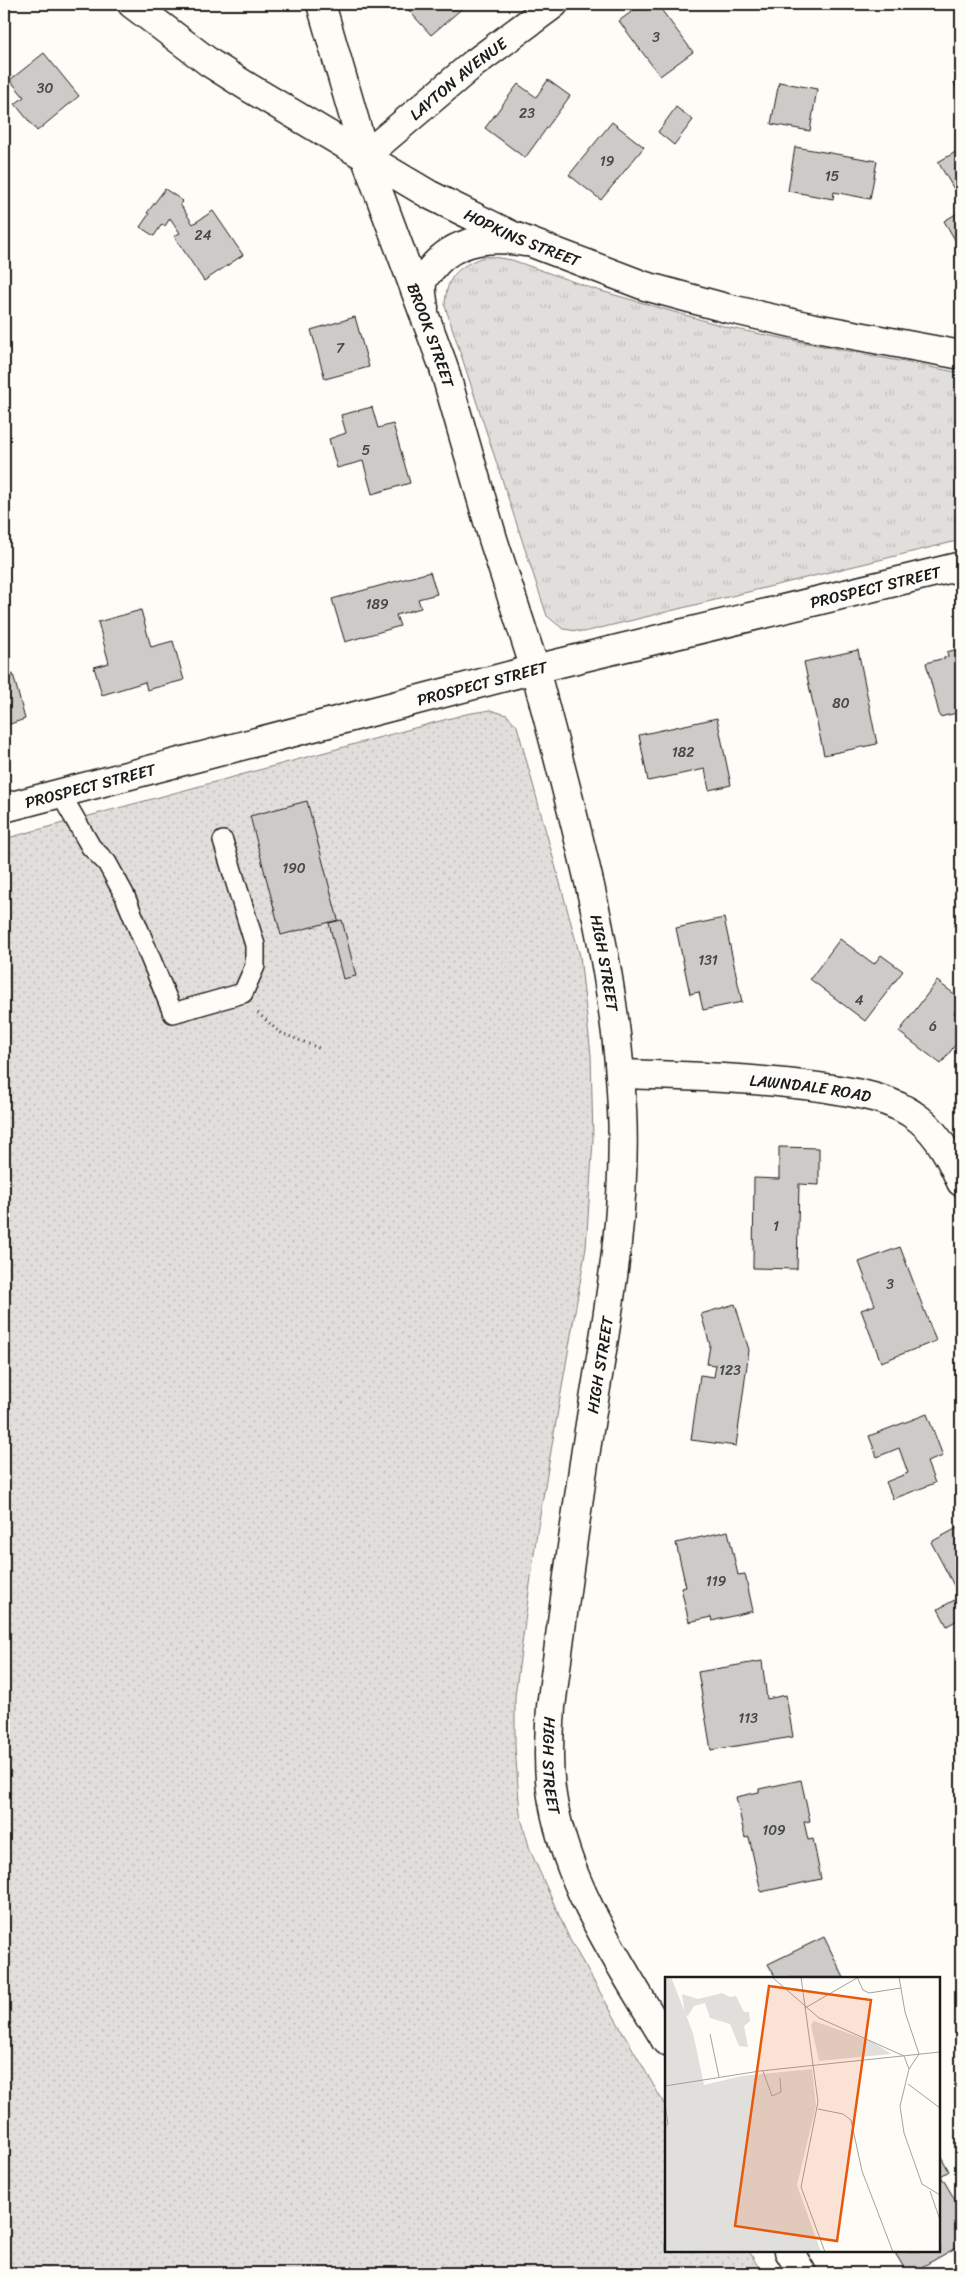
<svg xmlns="http://www.w3.org/2000/svg" width="965" height="2277" font-family="Sriracha,sans-serif">
	<style>
		.grass { fill: url(#grass-dots); stroke: #7e7e7c }
		.park { fill: url(#park-tufts); stroke: #7e7e7c }
		.building { fill: #cccbc8; stroke: #1c1c1c }
		.lines { fill: none; stroke-linecap: round; stroke-linejoin: round }
		.lane-casing { stroke: #1c1c1c; stroke-width: 22 }
		.street-casing { stroke: #1c1c1c; stroke-width: 31 }
		.secondary-casing { stroke: #1c1c1c; stroke-width: 31 }
		.path { stroke: #1c1c1c; stroke-width: 3; stroke-dasharray: 1 4; stroke-linecap: butt }
		.lane { stroke: #fdfcf7; stroke-width: 19 }
		.street { stroke: #fdfcf7; stroke-width: 28 }
		.secondary { stroke: #fdfcf7; stroke-width: 28 }
		.labels { text-anchor: middle; dominant-baseline: central; stroke-width: 4; stroke-linejoin: round; paint-order: stroke }
		.number-label { font-size: 14px; fill: #484847 }
		.street-label { font-size: 16px; fill: #1c1c1c; stroke: #fdfcf7 }
		.inset-road { fill: none; stroke: #a3a29f; stroke-width: 1 }
		.view { fill: #e8590c; fill-opacity: 0.15; stroke: #e8590c; stroke-width: 2.5 }
		.inset-edge { fill: none; stroke: #1c1c1c; stroke-width: 2.5 }
	</style>
	<defs>
		<pattern id="grass-dots" width="8" height="8" patternUnits="userSpaceOnUse" patternTransform="scale(1.25)"><rect width="8" height="8" fill="#e0dfdb"/><path d="M2 2h.1M6 6h.1" fill="none" stroke="#c0bfbb" stroke-width="1.8" stroke-linecap="round"/></pattern>
		<pattern id="park-tufts" width="24" height="20" patternUnits="userSpaceOnUse" patternTransform="scale(1.25)"><rect width="24" height="20" fill="#e0dfdb"/><path d="M3 7l-1-3M5 7V3M7 7l1-3M15 17l-1-3M17 17v-4M19 17l1-3" fill="none" stroke="#c0bfbb"/></pattern>
	</defs>
	<rect width="100%" height="100%" fill="#fdfcf7"/>
	<filter id="ink" filterUnits="userSpaceOnUse"><feTurbulence type="fractalNoise" baseFrequency=".02" numOctaves="2"/><feDisplacementMap in="SourceGraphic" scale="10" xChannelSelector="R" yChannelSelector="G"/><feConvolveMatrix kernelMatrix="1 2 1 2 8 2 1 2 1" color-interpolation-filters="sRGB"/></filter>
	<g filter="url(#ink)">
		<polygon class="grass" points="490,710 507,715 517,726 580,956 591,1055 593,1140 586,1248 537,1532 515,1696 515,1746 520,1814 530,1850 570,1940 666,2107 666,2251 749,2251 762,2273 4,2273 4,839 466,714"/>
		<path class="park" d="M486,256L512,260L594,289L730,328L961,373V540L584,632L563,629L547,616L445,306C446,275 459,266 486,256Z"/>
		<g class="building">
			<polygon points="403,4 463,4 465,6 431,35"/>
			<polygon points="642,4 657,4 693,52 660,76 619,21"/>
			<polygon points="44,53 79,96 37,131 15,104 24,97 10,80"/>
			<polygon points="961,79 961,99 954,82"/>
			<polygon points="548,80 570,96 525,158 485,128 518,84 536,97"/>
			<polygon points="779,82 817,89 810,131 771,124"/>
			<polygon points="676,107 693,120 674,145 658,132"/>
			<polygon points="612,122 644,147 601,200 569,175"/>
			<polygon points="795,147 877,161 870,199 834,192 833,199 788,191"/>
			<polygon points="961,149 961,201 938,162"/>
			<polygon points="165,189 183,201 180,204 193,224 213,211 243,255 204,281 174,236 180,233 170,218 165,226 162,224 154,236 140,227 149,214 147,213"/>
			<polygon points="961,211 961,250 944,221"/>
			<polygon points="355,317 369,367 325,379 311,330"/>
			<polygon points="372,407 378,428 393,424 410,483 372,494 363,461 337,468 329,439 346,433 341,415"/>
			<polygon points="430,572 437,594 418,599 421,608 396,615 400,626 345,642 332,599"/>
			<polygon points="141,610 151,647 173,641 184,680 147,690 145,682 102,695 94,667 109,663 98,622"/>
			<polygon points="961,648 961,712 940,717 926,663 948,657 947,652"/>
			<polygon points="858,650 877,744 824,755 804,662"/>
			<polygon points="13,674 25,719 4,726 4,677"/>
			<polygon points="717,718 731,785 709,790 705,769 648,781 639,735"/>
			<polygon points="307,801 338,920 281,935 250,816"/>
			<polygon points="724,918 742,1002 703,1010 699,992 690,994 676,928"/>
			<polygon points="342,920 356,976 343,979 329,923"/>
			<polygon points="840,939 874,964 881,955 903,971 865,1021 810,979"/>
			<polygon points="937,981 961,999 961,1003 954,1013 961,1019 961,1037 941,1064 899,1032"/>
			<polygon points="779,1147 819,1148 819,1185 799,1184 797,1269 753,1268 754,1178 779,1179"/>
			<polygon points="900,1247 936,1341 881,1362 861,1310 875,1305 859,1262"/>
			<polygon points="735,1304 749,1350 736,1446 691,1440 700,1375 714,1377 716,1365 707,1364 710,1345 701,1314"/>
			<polygon points="927,1414 943,1456 927,1462 935,1483 893,1499 886,1482 908,1473 899,1448 877,1457 869,1436"/>
			<polygon points="961,1526 961,1618 947,1626 938,1609 960,1597 931,1542"/>
			<polygon points="728,1531 738,1575 745,1574 753,1611 712,1621 711,1617 689,1622 681,1588 686,1587 676,1543"/>
			<polygon points="762,1661 767,1699 786,1695 793,1737 711,1750 698,1672"/>
			<polygon points="801,1780 810,1821 804,1822 808,1840 813,1839 821,1879 761,1892 749,1837 745,1838 736,1797 759,1792 759,1789"/>
			<polygon points="824,1937 844,1978 776,1978 768,1964"/>
			<polygon points="939,2153 949,2171 941,2176 961,2210 957,2213 961,2219 961,2245 911,2273 907,2273 894,2251 939,2251"/>
		</g>
		<g class="lines">
			<g class="lane-casing">
				<polyline id="lane" points="60,793 91,847 107,863 124,894 173,1013 243,993 255,966 255,945 223,841"/>
			</g>
			<g class="street-casing">
				<g id="street">
					<path id="s1" d="M321,4L365,156L443,365L493,539L535,669"/>
					<path id="s2" d="M365,156L472,65L554,4"/>
					<path d="M424,308C423,300 421,292 422,284C423,278 428,272 432,268C455,239 492,236 525,242"/>
					<path id="s3" d="M620,1074C689,1076 758,1078 826,1088C858,1093 893,1098 919,1119C939,1135 951,1159 961,1182"/>
				</g>
			</g>
			<g class="secondary-casing">
				<g id="secondary">
					<path id="s4" d="M132,4L210,63L248,87L430,195L511,235L645,286L726,308L810,327L961,355"/>
					<path id="s5" d="M535,669C572,813 616,958 622,1109C627,1215 607,1320 590,1424C575,1518 563,1612 551,1707C549,1738 547,1771 553,1802C569,1891 621,1965 666,2041"/>
					<path id="s6" d="M4,808L535,669L961,566"/>
					<polyline points="789,2251 802,2273"/>
				</g>
			</g>
			<polyline class="path" points="258,1013 279,1032 321,1049"/>
			<use href="#lane" class="lane"/>
			<use href="#street" class="street"/>
			<use href="#secondary" class="secondary"/>
		</g>
	</g>
	<g class="labels">
		<g class="number-label">
			<text x="656" y="37">3</text>
			<text x="45" y="88">30</text>
			<text x="527" y="113">23</text>
			<text x="607" y="161">19</text>
			<text x="832" y="176">15</text>
			<text x="203" y="235">24</text>
			<text x="340" y="348">7</text>
			<text x="366" y="450">5</text>
			<text x="377" y="604">189</text>
			<text x="841" y="703">80</text>
			<text x="683" y="752">182</text>
			<text x="294" y="868">190</text>
			<text x="708" y="960">131</text>
			<text x="859" y="1000">4</text>
			<text x="933" y="1026">6</text>
			<text x="776" y="1226">1</text>
			<text x="890" y="1284">3</text>
			<text x="730" y="1370">123</text>
			<text x="716" y="1581">119</text>
			<text x="748" y="1718">113</text>
			<text x="774" y="1830">109</text>
		</g>
		<g class="street-label">
			<text stroke="none"><textPath href="#s2" startOffset="121">LAYTON AVENUE</textPath></text>
			<text stroke="none"><textPath href="#s4" startOffset="456">HOPKINS STREET</textPath></text>
			<text stroke="none"><textPath href="#s1" startOffset="349">BROOK STREET</textPath></text>
			<text stroke="none"><textPath href="#s6" startOffset="899">PROSPECT STREET</textPath></text>
			<text stroke="none"><textPath href="#s6" startOffset="494">PROSPECT STREET</textPath></text>
			<text stroke="none"><textPath href="#s6" startOffset="89">PROSPECT STREET</textPath></text>
			<text stroke="none"><textPath href="#s5" startOffset="302">HIGH STREET</textPath></text>
			<text stroke="none"><textPath href="#s3" startOffset="191">LAWNDALE ROAD</textPath></text>
			<text transform="translate(600 1365) rotate(-81)">HIGH STREET</text>
			<text stroke="none"><textPath href="#s5" startOffset="1111">HIGH STREET</textPath></text>
		</g>
	</g>
	<g transform="translate(665 1977)">
		<rect width="275" height="275" fill="#fdfcf7"/>
		<path d="M0,0H6L28,56L39,108L77,99L147,92L151,129L132,208L156,275H0Z" fill="#e0dfdb"/>
		<path d="M57,16L65,20L71,19L79,35H84L85,44L79,49L83,70L74,69L65,47L45,41L40,26L29,29L23,39L20,38L17,17L33,22Z" fill="#e0dfdb"/>
		<path d="M149,44L208,65L226,77L154,84L146,48Z" fill="#e0dfdb"/>
		<path class="inset-road" d="M107,0L154,41L239,79M136,0L153,125L136,210L160,275M192,0L198,13L204,16L236,11M234,0L240,35L254,77L244,92M140,31L192,1M45,57L54,100M239,79L244,92L235,129L239,156L257,207L275,218M98,94L107,119L116,115L115,101M243,107L275,131M0,109L95,94L275,75M0,127L3,147L0,149M153,132L178,137L186,143L197,194L228,275M265,214L275,243"/>
		<path class="view" d="M104,9L206,23L172,264L70,249Z"/>
		<rect width="275" height="275" class="inset-edge"/>
	</g>
	<rect width="965" height="2277" fill="none" stroke="#fdfcf7" stroke-width="20"/>
	<rect x="10" y="10" width="945" height="2257" fill="none" stroke="#1c1c1c" stroke-width="2" filter="url(#ink)"/>
</svg>
